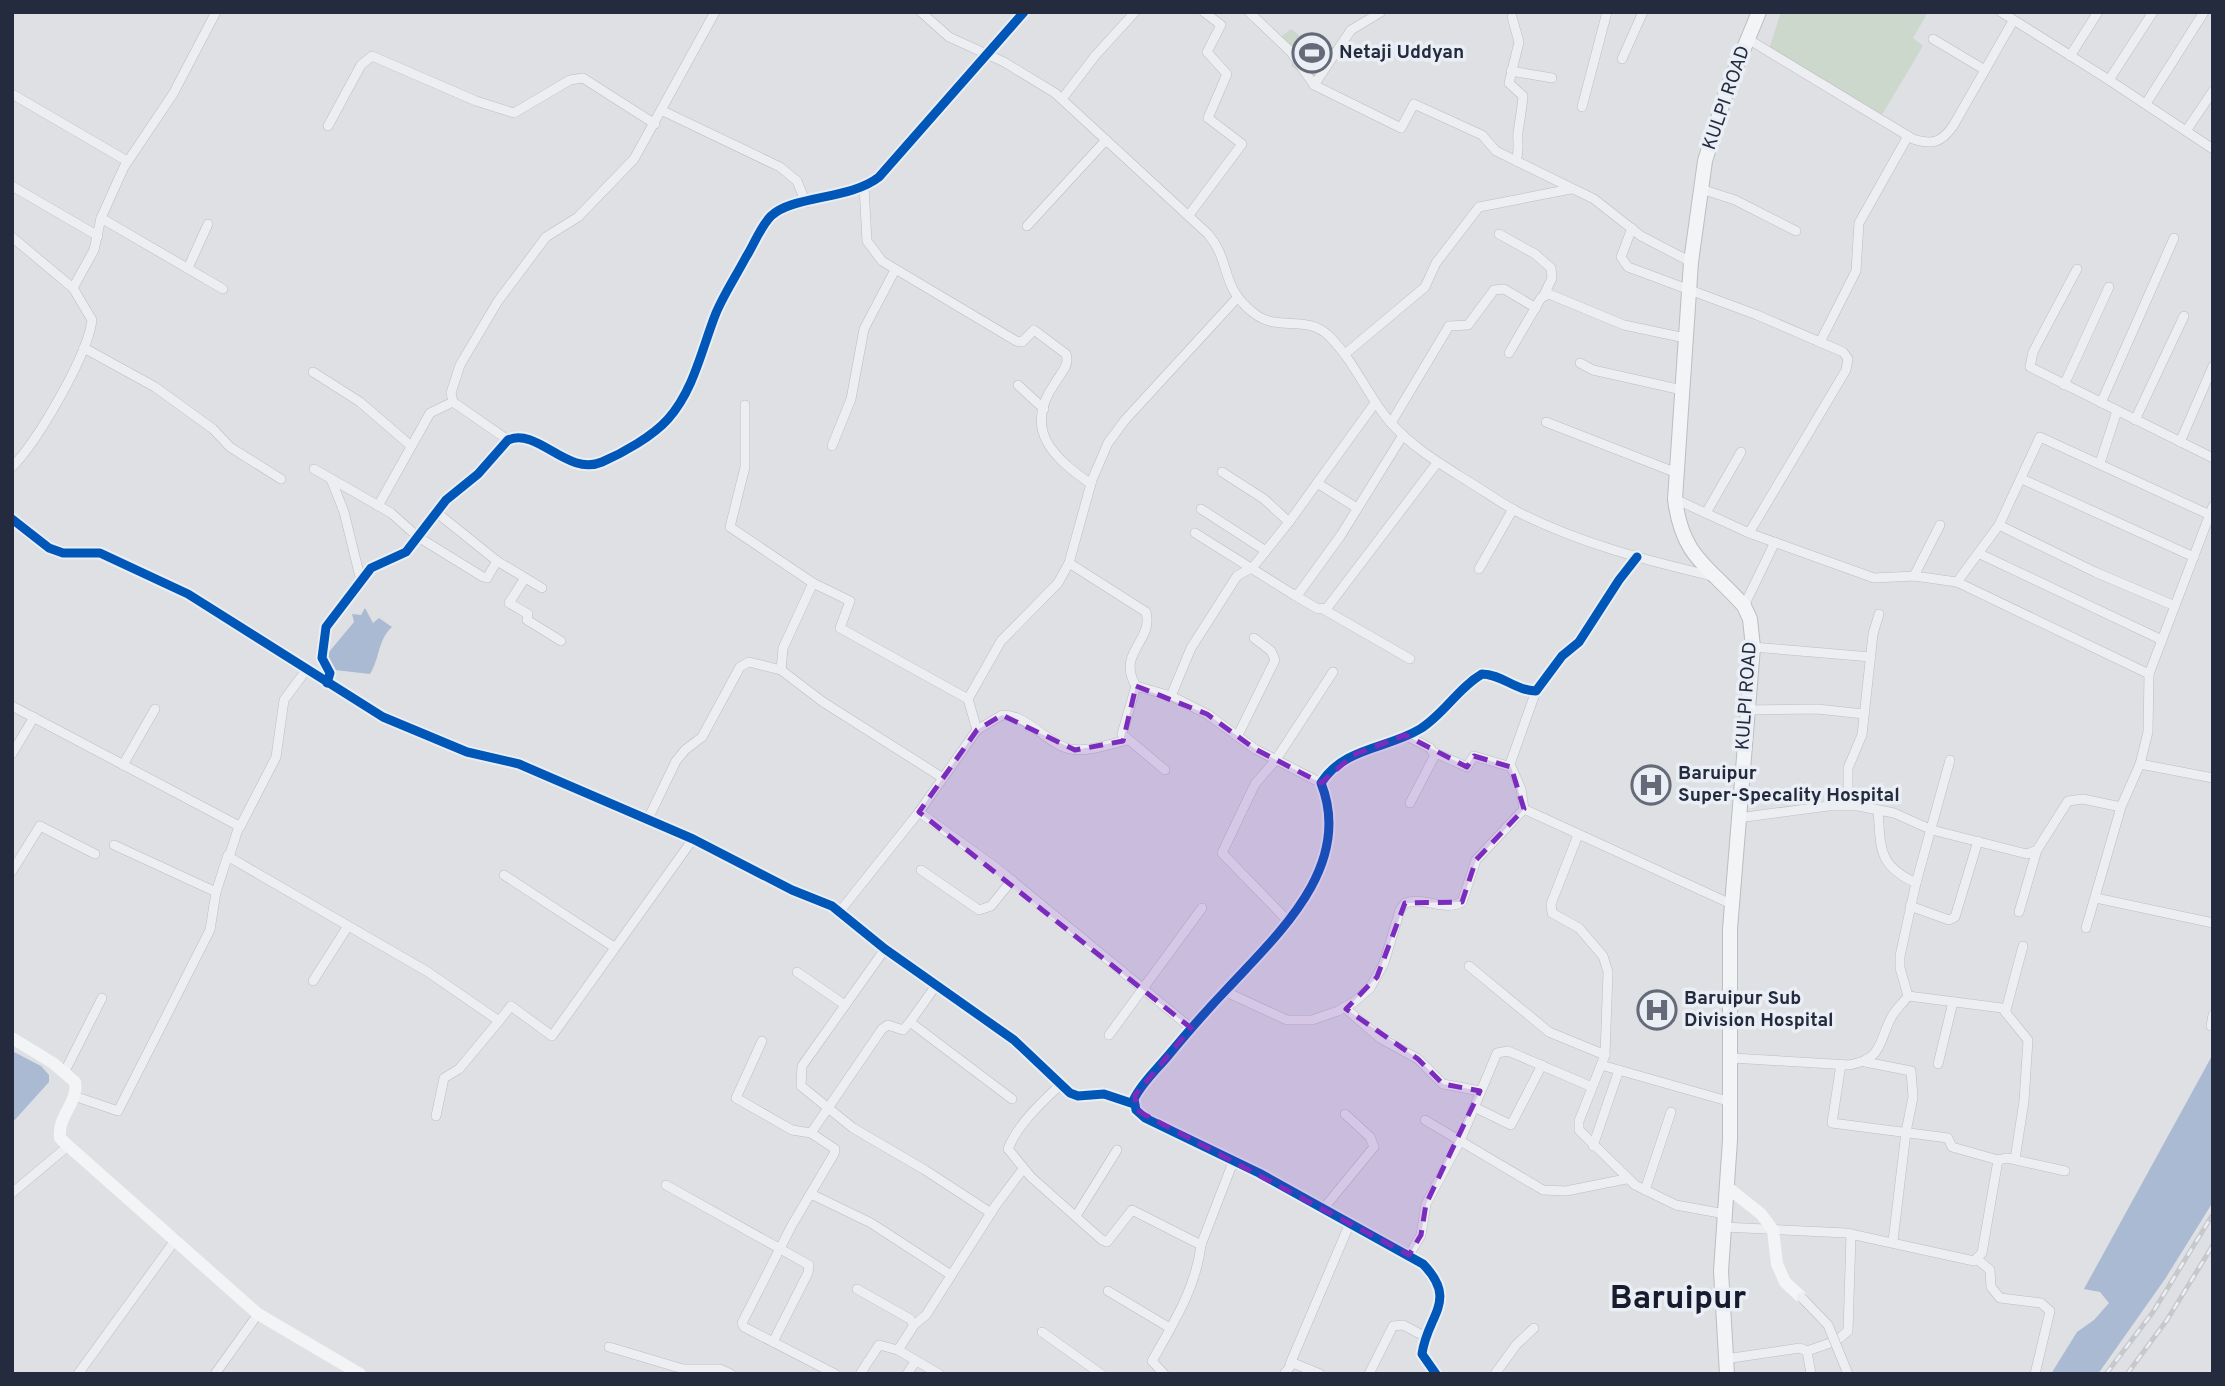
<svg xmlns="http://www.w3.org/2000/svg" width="2225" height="1386" font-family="Overpass,sans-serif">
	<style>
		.green { fill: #cdd8cd }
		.water { fill: #a9bad2 }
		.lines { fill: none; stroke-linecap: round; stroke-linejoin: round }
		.street-casing { stroke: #bbbdc2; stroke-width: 10 }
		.primary-casing { stroke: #babdc2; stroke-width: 16 }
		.street { stroke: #edeef1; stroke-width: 9 }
		.secondary { stroke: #f2f4f5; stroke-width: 12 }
		.primary { stroke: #f2f4f5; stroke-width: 14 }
		.rail-casing { stroke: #c6c8cc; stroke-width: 5 }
		.rail { stroke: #eaeef5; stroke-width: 2.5; stroke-dasharray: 8; stroke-linecap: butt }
		.street-bridge-casing { stroke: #bbbdc2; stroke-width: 10; stroke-linecap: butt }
		.street-bridge { stroke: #edeef1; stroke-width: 9 }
		.cycleway-casing { stroke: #eaeef5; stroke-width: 13 }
		.cycleway { stroke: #0057b8; stroke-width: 9 }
		.marked { fill: #7b2cbf; fill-opacity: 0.2; stroke: #7b2cbf; stroke-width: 5; stroke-dasharray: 14 9; stroke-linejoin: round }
		.labels { text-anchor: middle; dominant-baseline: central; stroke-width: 7; stroke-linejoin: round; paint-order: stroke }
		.poi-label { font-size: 19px; font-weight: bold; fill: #242b3e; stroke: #eaeef5; text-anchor: start }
		.street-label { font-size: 19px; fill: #242b3e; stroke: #eaeef5 }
		.town-label { font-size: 33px; font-weight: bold; fill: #161c2e; stroke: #eaeef5 }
	</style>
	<rect width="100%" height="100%" fill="#dee0e4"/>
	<g class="green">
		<polygon points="1781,12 1928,12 1913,38 1923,46 1880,118 1769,49"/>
		<polygon points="1291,29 1308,42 1316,37 1336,49 1312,80 1291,66 1293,57 1281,37"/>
	</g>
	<g class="water">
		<path d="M365,608L373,623L379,618L392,627C378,639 380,658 370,674L335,670L325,663L324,658L354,622L352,614L361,615Z"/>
		<polygon points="14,1052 41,1066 49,1075 49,1082 12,1123"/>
		<polygon points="2213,1054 2213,1202 2165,1279 2098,1374 2051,1374 2077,1332 2094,1320 2109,1303 2100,1292 2084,1289"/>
	</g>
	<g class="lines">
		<g class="street-casing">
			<g id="street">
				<path d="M921,12L949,37L1004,62L1055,93L1208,234C1232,262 1219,287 1255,314C1278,332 1307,314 1329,336C1355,362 1367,395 1390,422C1412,447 1439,463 1466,480C1483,490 1499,502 1516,511C1578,543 1645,560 1712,576"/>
				<polyline points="1249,12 1291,52 1314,85 1351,30 1381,12"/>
				<polyline points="2001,12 2109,80 2153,12"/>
				<path d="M1512,17L1519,42L1509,83L1523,96C1522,108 1520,119 1518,132C1517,142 1520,149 1516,161"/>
				<path d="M1748,39L1913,139C1932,145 1941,143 1953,126L2013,21"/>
				<polyline points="1933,39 1985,70"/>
				<polyline points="2070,56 2098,12"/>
				<polyline points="1622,59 1643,12"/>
				<polyline points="1511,71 1552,78"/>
				<polyline points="2109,80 2213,149"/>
				<polyline points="1314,85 1401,128 1414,104 1482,135 1496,151 1594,199 1641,236 1691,262"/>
				<polyline points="12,94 127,161"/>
				<polyline points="1062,99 1095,56 1135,12"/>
				<polyline points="2147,102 2204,12"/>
				<polyline points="1582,107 1607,12"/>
				<polyline points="663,111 780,167 797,181 806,203"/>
				<polyline points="328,126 361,65 372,56 476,101 514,113 570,80 583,78 655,124"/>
				<polyline points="2186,131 2213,91"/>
				<polyline points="12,186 98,236"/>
				<path d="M864,187L867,241L882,261L1016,341L1022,342L1034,330L1066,354C1070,365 1061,373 1055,383C1022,430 1054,458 1091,484"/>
				<polyline points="1701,189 1735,200 1796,231"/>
				<polyline points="1189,215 1242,144 1208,118 1227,74 1207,52 1221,25 1204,12"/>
				<polyline points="101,218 223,289"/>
				<polyline points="1027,226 1106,140"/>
				<polyline points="1632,228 1621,257 1628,267 1757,315 1843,352 1848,359 1846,370 1749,533"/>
				<polyline points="1499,234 1535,254 1551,268 1552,278 1544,295"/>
				<path d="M12,237L73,288L92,320C88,355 37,442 12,467"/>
				<polyline points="188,268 208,224"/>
				<polyline points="2077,269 2033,352 2030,367 2213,458"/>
				<polyline points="73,288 94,250 101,218 124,167 173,94 216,12"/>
				<polyline points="1820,342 1856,271 1859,223 1908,136"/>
				<polyline points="84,348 155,387 213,429 230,447 281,479"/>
				<polyline points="1509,353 1541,298 1549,294 1624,325 1685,338"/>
				<polyline points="1345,354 1425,287 1436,263 1479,207 1571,189"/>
				<polyline points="1580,363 1593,370 1682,390"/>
				<polyline points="313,372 360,402 411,446"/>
				<polyline points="1018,385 1044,409"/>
				<polyline points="2064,385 2109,287"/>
				<polyline points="2101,403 2174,238"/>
				<polyline points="745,405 745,467 730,527 813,583 783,648 781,670 823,702 943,778"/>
				<polyline points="2135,420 2184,316"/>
				<polyline points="1546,422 1677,473"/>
				<polyline points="1391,423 1449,326 1468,325 1494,290 1504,289 1536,308"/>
				<polyline points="508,440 453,402 451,393 460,365 498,301 546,237 578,217 634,159 715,12"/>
				<polyline points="2180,442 2213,366"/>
				<polyline points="832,446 851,399 864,329 895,270"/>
				<polyline points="2100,463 2117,411"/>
				<polyline points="314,469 391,513 418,537 483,577 487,578 497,561"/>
				<polyline points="1222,472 1264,499 1289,522"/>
				<polyline points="331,479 344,512 361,581"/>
				<polyline points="2022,479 2194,557"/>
				<polyline points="1317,483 1357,508"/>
				<polyline points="1675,499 1749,533 1874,578 1914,576 1957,582 1999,525 2040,437 2210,515"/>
				<polyline points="378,506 430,413 453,402"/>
				<polyline points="1201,509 1266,551"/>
				<polyline points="436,512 497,561 542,588"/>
				<polyline points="1706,513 1741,452"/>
				<polyline points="12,519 49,548 63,553 100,553 188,594 383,717 467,752 519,764 693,839 792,890 832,906 885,949 1014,1040 1070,1093 1078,1096 1104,1094 1134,1104"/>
				<polyline points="1999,525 2095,572 2175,606"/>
				<polyline points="1195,533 1294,595 1299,593 1341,535 1403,435"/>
				<polyline points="1980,554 2162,640"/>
				<path d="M1069,563L1146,612C1154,641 1116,653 1136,686L1171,696L1207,714L1255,749L1321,783"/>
				<polyline points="1479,569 1513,509"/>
				<polyline points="1914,576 1940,525"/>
				<polyline points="525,578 509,603 528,614 527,620 561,641"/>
				<polyline points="1957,582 2149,674"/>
				<polyline points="813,583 850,601 840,628 968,699"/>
				<polyline points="1294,595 1318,609 1327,608 1437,463"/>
				<polyline points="1744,606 1775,542"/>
				<polyline points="1323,609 1410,659"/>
				<polyline points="1753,647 1871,657"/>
				<path d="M327,683L330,673L322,658L326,627L371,568L406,552L446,500L478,474L508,440C538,427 567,477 602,462C623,453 653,436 668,419C694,390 702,348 716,313C724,294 736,276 746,257C754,245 760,227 771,216C793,195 850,200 879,177L1024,12"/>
				<polyline points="1136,686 1122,734 1165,770"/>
				<polyline points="1171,696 1191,648 1237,576 1253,567 1289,522 1375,403"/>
				<polyline points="12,706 239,826 229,857 428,972 499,1021 459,1069 444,1078 436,1116"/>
				<polyline points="1747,710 1817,709 1864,714"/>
				<polyline points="977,730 968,699 1001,641 1058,583 1069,563 1092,480 1108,443 1125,420 1237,298"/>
				<polyline points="1238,735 1275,660 1271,651 1254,638"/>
				<polyline points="1405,735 1430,748 1435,755 1410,803"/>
				<polyline points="1433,752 1467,767 1474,756 1511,767"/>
				<polyline points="12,754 34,717"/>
				<polyline points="2140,764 2148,732 2149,674 2213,506"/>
				<polyline points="123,765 155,709"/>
				<polyline points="1848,805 1848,768 1862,735 1873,634 1879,614"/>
				<polyline points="1524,809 1731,904"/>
				<polyline points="1524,809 1521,789 1510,764 1536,691"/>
				<path d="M1878,810C1881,848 1877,865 1916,883"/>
				<polyline points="919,812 998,869 1191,1028"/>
				<polyline points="1738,818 1828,806 1858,806 1894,813 1932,830 2027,854 2037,850 2068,801 2083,799 2121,807 2140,764 2213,778"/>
				<polyline points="648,819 676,761 685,750 702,737 740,667 749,662 781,670"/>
				<polyline points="240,827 276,757 284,700 307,669"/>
				<polyline points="1578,835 1551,904 1552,913 1579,928 1603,956 1608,972 1605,1055 1579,1121 1579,1130 1635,1185 1676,1205 1725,1214"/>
				<polyline points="114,845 216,892"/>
				<polyline points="921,870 979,910 991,906 1012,880"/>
				<polyline points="12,871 40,826 95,854"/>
				<polyline points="504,875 614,947"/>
				<polyline points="2096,898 2213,923"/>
				<polyline points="1910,906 1949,920 1955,917 1978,841"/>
				<path d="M840,911L919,812L977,730L1002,715C1026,714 1045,741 1066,748C1084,754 1109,744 1127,740"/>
				<polyline points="2019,912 2037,850"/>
				<polyline points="1288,921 1222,853 1255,784 1275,761 1333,672"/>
				<polyline points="2086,928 2121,807"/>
				<polyline points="885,949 802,1066 801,1086 853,1128 925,1170 991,1213"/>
				<polyline points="1469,966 1549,1032 1605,1055"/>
				<polyline points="797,972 845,1005"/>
				<polyline points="313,981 348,926"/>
				<path d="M1224,991L1287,1020H1312L1338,1011L1354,1002L1370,988L1384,963L1400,910L1405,903C1424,896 1444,912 1462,902L1476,860L1524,809"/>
				<polyline points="1908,996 2002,1008 2028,1040 2024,1101 2015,1159"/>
				<polyline points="1344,1007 1380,1038 1418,1059 1443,1084 1480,1091"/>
				<polyline points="2006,1010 2023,946"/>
				<polyline points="499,1021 511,1006 552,1036 693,839"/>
				<polyline points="910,1022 937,984"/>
				<polyline points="2211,1026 2213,1015"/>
				<polyline points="1109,1035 1202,908"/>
				<polyline points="762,1041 736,1098 792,1130 811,1133"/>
				<path d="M1732,1058L1849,1065C1883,1059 1878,1043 1891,1018C1895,1010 1903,1003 1908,996L1900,968V956L1916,883L1950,760"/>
				<polyline points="1865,1062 1911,1071 1913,1097 1906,1132 1893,1241"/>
				<polyline points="1841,1064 1832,1123 1948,1138 1952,1147 1998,1160"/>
				<polyline points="1938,1064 1953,1002"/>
				<polyline points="1601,1065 1731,1102"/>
				<polyline points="65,1071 102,998"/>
				<path d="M1060,1085C1041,1103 1018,1124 1008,1149L1031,1177L1102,1240L1107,1242L1132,1210L1201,1245C1196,1288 1173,1324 1152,1361L1164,1374"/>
				<polyline points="74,1096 118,1111 210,930 216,892 228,855"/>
				<polyline points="1474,1107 1511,1125 1542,1065"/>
				<polyline points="1425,1120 1543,1190 1566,1191 1626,1179"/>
				<polyline points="1593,1146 1619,1070"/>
				<polyline points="666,1185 809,1265 808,1273 773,1342"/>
				<polyline points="1645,1190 1671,1112"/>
				<polyline points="12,1193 68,1146"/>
				<polyline points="811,1194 871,1223 951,1275"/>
				<polyline points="1323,1209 1374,1147 1370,1137 1345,1114"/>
				<polyline points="1076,1216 1117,1150"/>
				<polyline points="1724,1227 1846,1233 1974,1261 1982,1253 1998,1160 2007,1158 2065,1171"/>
				<polyline points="1201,1245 1233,1162"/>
				<polyline points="1409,1255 1421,1235 1426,1204 1460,1141 1497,1053 1508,1051 1592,1087"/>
				<polyline points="1977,1259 1990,1270 1991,1287 2000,1298 2041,1303 2050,1311 2035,1374"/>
				<polyline points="857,1289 910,1319 914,1325 898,1350 939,1374"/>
				<polyline points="1108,1291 1170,1328"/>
				<polyline points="914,1325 926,1315 996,1205 1023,1169"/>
				<polyline points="1042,1332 1101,1374"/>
				<polyline points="609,1347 683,1369 720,1369 731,1374"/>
				<polyline points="1807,1351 1836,1341 1848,1331 1851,1234"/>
				<polyline points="1725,1359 1800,1348 1807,1351 1811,1374"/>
				<polyline points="1290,1364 1350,1223"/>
				<polyline points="78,1374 176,1239"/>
				<polyline points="215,1374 258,1314"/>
				<polyline points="835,1374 744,1327 742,1323 792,1225 834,1154 835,1149 811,1133 882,1029 888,1025 903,1030 910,1022 1012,1099"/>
				<polyline points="860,1374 879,1345 898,1350"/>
				<polyline points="907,1374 915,1362"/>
				<polyline points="1284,1374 1293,1363 1320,1374"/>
				<polyline points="1369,1374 1393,1326 1403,1325 1426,1337"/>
				<path d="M1436,1374L1422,1354C1427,1315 1459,1301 1423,1264L1259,1173L1145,1118L1136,1110L1134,1099C1141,1084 1156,1070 1167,1057C1186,1034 1206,1011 1227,989C1278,934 1354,866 1321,783C1344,747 1387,749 1420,729C1444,714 1458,688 1482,674C1501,674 1516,691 1536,691L1562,656L1579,642L1619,580L1637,557"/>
				<polyline points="1495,1374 1516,1345 1534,1328"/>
			</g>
		</g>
		<g class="primary-casing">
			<path id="primary" d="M1727,1374L1721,1271L1730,1140V929L1753,647L1750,619L1744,606C1709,566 1682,558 1675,499L1691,262L1705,161L1727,89L1759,12"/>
		</g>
		<use href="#street" class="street"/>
		<g class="secondary">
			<path d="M12,1038L53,1063L75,1082C79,1102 57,1116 60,1138L65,1143L258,1314L360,1374"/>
			<polyline points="1727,1187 1761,1214 1773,1230 1777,1264 1785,1282 1801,1297"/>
		</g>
		<use href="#primary" class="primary"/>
		<g class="rail-casing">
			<g id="rail">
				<polyline points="2106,1374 2153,1312 2213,1214"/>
				<polyline points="2127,1374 2167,1320 2213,1245"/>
			</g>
		</g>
		<use href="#rail" class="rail"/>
		<g class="street-bridge-casing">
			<polyline id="street-bridge" points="1801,1297 1828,1325 1848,1374"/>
		</g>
		<use href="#street-bridge" class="street-bridge"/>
		<g class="cycleway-casing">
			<g id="cycleway">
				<polyline points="12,519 49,548 63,553 100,553 188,594 383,717 467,752 519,764 693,839 792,890 832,906 885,949 1014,1040 1070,1093 1078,1096 1104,1094 1134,1104"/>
				<path d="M327,683L330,673L322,658L326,627L371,568L406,552L446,500L478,474L508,440C538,427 567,477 602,462C623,453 653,436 668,419C694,390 702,348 716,313C724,294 736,276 746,257C754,245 760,227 771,216C793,195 850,200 879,177L1024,12"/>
				<path d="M1436,1374L1422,1354C1427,1315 1459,1301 1423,1264L1259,1173L1145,1118L1136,1110L1134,1099C1141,1084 1156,1070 1167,1057C1186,1034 1206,1011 1227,989C1278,934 1354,866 1321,783C1344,747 1387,749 1420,729C1444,714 1458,688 1482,674C1501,674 1516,691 1536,691L1562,656L1579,642L1619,580L1637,557"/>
			</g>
		</g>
		<use href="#cycleway" class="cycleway"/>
	</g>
	<path class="marked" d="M1136,686L1207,714L1255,749L1321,783L1353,755L1405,735L1467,767L1474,756L1511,767L1524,809L1476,860L1462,902L1405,903L1377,977L1346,1009L1418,1059L1443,1084L1480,1091L1426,1204L1421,1235L1409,1255L1136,1110L1135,1095L1191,1028L919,812L977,730L1002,715L1075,750L1123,741Z"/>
	<defs>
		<g id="stadium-ring" transform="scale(2.0125)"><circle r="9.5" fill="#eaeef5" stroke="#656a78" stroke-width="1.5"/><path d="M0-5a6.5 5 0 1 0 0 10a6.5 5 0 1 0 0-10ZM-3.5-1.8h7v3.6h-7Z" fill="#656a78"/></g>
		<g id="hospital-ring" transform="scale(2.0125)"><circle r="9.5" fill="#eaeef5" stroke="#656a78" stroke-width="1.5"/><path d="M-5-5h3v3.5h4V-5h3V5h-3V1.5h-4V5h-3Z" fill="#656a78"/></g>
	</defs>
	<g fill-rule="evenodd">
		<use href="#stadium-ring" x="1312" y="53"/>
		<use href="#hospital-ring" x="1651" y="785"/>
		<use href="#hospital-ring" x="1657" y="1010"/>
	</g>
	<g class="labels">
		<g class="poi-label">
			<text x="1339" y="53">Netaji Uddyan</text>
			<text x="1678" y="774">Baruipur<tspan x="1678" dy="22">Super-Specality Hospital</tspan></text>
			<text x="1684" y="999">Baruipur Sub<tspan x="1684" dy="22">Division Hospital</tspan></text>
		</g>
		<g class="street-label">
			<text transform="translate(1727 98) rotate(-71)">KULPI ROAD</text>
			<text transform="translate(1747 696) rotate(-86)">KULPI ROAD</text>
		</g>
		<g class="town-label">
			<text x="1678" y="1300">Baruipur</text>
		</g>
	</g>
	<rect width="2225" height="1386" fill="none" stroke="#242b3e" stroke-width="28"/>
</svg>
